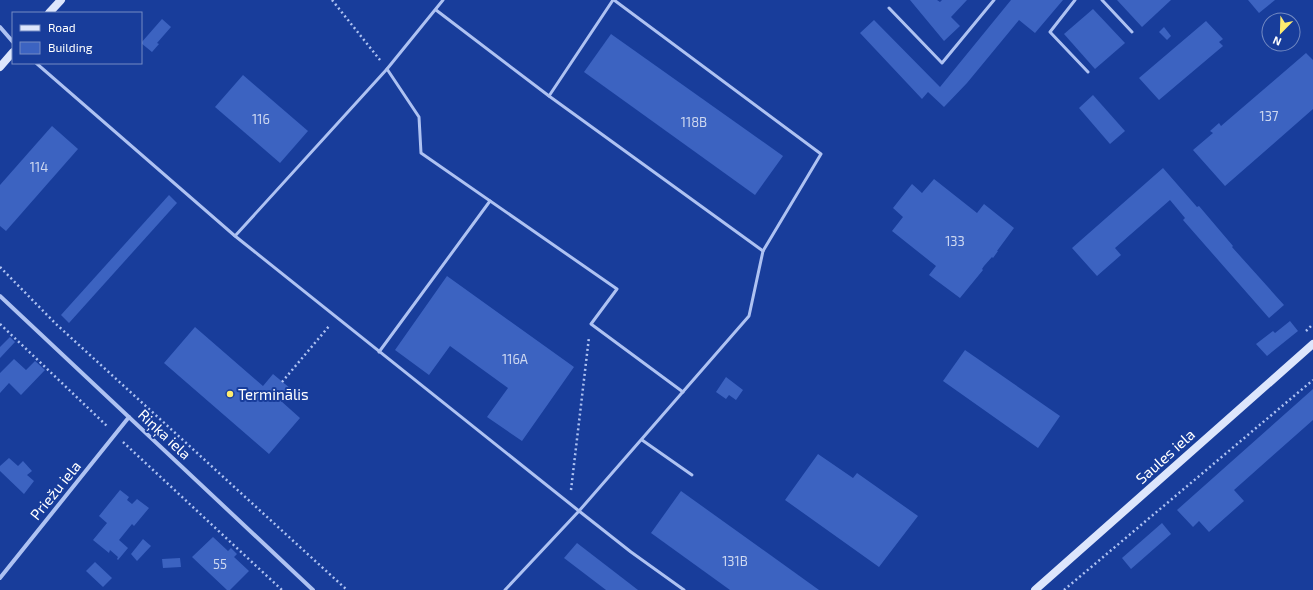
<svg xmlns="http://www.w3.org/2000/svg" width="1313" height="590" font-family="'Exo 2',sans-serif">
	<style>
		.building { fill: #3c63c1 }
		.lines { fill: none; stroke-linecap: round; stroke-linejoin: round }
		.path { stroke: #aec2f2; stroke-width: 2.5; stroke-dasharray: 2 3; stroke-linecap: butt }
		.lane { stroke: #aec2f2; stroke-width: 3 }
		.street { stroke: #aec2f2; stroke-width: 4 }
		.secondary { stroke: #dde6fc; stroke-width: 8 }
		.poi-dot { fill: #ffec6f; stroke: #183d9b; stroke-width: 1.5 }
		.labels { text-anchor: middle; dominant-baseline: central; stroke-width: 4; stroke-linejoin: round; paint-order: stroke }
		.number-label { font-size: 13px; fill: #ced8f0 }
		.poi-label { font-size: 15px; fill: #fff; stroke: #183d9b; text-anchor: start }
		.street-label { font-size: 15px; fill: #fff; stroke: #183d9b }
	</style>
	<rect width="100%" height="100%" fill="#183d9b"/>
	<g class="building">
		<polygon points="910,0 937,0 940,2 942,0 967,0 951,17 960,26 944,41"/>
		<polygon points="1011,0 1063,0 1035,33 1019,20 967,83 944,107 928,92 922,99 860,33 874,20 940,87"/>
		<polygon points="1117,0 1171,0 1142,27"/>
		<polygon points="1248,0 1275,0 1259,13"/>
		<polygon points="1093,9 1125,43 1095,69 1064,34"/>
		<polygon points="162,19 171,27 157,43 159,44 152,52 141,43"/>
		<polygon points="1206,21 1223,39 1219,42 1223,46 1159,100 1139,78"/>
		<polygon points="1164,27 1171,36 1167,40 1159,32"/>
		<polygon points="611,34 783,156 755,195 584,72"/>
		<polygon points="1306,53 1313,60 1313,109 1225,186 1193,150 1213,133 1210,131 1219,123 1221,126"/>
		<polygon points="243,75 308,131 280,163 215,107"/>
		<polygon points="1093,95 1125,131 1110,144 1079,108"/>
		<polygon points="52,126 78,149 6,231 0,226 0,185"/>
		<polygon points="1163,168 1197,207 1199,206 1233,246 1232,247 1284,305 1269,318 1183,220 1185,218 1170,200 1115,248 1121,255 1097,276 1072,248"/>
		<polygon points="934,179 977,213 984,204 1014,228 997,251 998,251 993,258 992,257 984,266 982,269 983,270 960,298 929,275 936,266 892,231 903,217 893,208 912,184 922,193"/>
		<polygon points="169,195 177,203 69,323 61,315"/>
		<polygon points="447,276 574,367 522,441 487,417 508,388 450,346 429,375 395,350"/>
		<polygon points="1290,321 1298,331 1267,356 1256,344 1273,331 1275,333"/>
		<polygon points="195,327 263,386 273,374 291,389 281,401 300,418 269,454 164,363"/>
		<polygon points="10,337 15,342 0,358 0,347"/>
		<polygon points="965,350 1060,416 1038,448 943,381"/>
		<polygon points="14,359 26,370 35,361 45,370 21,395 9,383 0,393 0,373"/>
		<polygon points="726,377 743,390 736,400 729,395 726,399 716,392"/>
		<polygon points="1313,389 1313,420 1234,490 1244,501 1209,532 1199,521 1193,527 1177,510"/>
		<polygon points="818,454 853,478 857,473 918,516 879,567 785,500"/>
		<polygon points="9,458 18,466 23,461 32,471 27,475 34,481 24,494 0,471 0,466"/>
		<polygon points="120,490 129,497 127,500 132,504 137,499 149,508 134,526 132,524 119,540 128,548 118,560 117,559 118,557 110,550 109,553 93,540 107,523 99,516"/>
		<polygon points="681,491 819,590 730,590 651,533"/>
		<polygon points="1162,523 1171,534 1131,569 1122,558"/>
		<polygon points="213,537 228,551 231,548 237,554 234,557 249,571 230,590 227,590 192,557"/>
		<polygon points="143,539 151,546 137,561 131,554"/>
		<polygon points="577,543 638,590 606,590 564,558"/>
		<polygon points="180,558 181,567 163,568 162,559"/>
		<polygon points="95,562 112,578 103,587 86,571"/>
	</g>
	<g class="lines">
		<g class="path">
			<polyline points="332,0 380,60"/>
			<polyline points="0,267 56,324 347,590"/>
			<polyline points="0,324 107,426"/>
			<polyline points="1306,331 1313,324"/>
			<polyline points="282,382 330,325"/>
			<polyline points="123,442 282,590"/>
			<polyline points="571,490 589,337"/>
			<polyline points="1064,590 1313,380"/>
		</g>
		<g class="lane">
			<polyline points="1075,0 1050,32 1088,72"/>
			<polyline points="1102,0 1132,32"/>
			<polyline points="889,8 942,63 994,0"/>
			<polyline points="436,10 549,96 763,251"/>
			<polyline points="36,63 235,236 579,511 631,552 684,590"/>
			<polyline points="387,69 419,117 421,153 617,289 591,324 683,392"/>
			<polyline points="549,96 613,0"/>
			<polyline points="235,236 387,69 443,0"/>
			<polyline points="379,352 490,201"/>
			<polyline points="642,440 692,475"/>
			<polyline points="505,590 579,511 749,316 763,251 821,154 614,0"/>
		</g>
		<g class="street">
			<polyline points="0,27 13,42"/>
			<polyline points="0,296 313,590"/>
			<polyline points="0,578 129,417"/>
		</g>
		<g class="secondary">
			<polyline points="49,13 61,0"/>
			<polyline points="0,67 13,52"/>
			<polyline points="1035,590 1313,344"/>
		</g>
	</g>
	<circle class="poi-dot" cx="230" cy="394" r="4"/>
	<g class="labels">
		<g class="number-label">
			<text x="1269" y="116">137</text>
			<text x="261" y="119">116</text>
			<text x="694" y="122">118B</text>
			<text x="39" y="167">114</text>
			<text x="955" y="241">133</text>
			<text x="515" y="359">116A</text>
			<text x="735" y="561">131B</text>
			<text x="220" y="564">55</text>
		</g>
		<g class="poi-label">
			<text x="238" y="394">Terminālis</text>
		</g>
		<g class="street-label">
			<text transform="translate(165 434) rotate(43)">Riņķa iela</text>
			<text transform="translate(1165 456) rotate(-42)">Saules iela</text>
			<text transform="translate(55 490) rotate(-51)">Priežu iela</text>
		</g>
	</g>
	<rect x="12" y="12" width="130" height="52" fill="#183d9b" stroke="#748bc3"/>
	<rect x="20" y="25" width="20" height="6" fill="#dde6fc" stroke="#748bc3"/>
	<text x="48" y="32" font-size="12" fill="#ffffff">Road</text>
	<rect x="20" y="42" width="20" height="12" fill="#3c63c1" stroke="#748bc3"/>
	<text x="48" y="52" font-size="12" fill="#ffffff">Building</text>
	<g transform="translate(1281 32) rotate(203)"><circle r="19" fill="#183d9b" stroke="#748bc3"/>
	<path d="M0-3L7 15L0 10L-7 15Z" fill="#ffec6f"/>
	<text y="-6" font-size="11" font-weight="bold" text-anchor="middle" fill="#ffffff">N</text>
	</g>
</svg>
